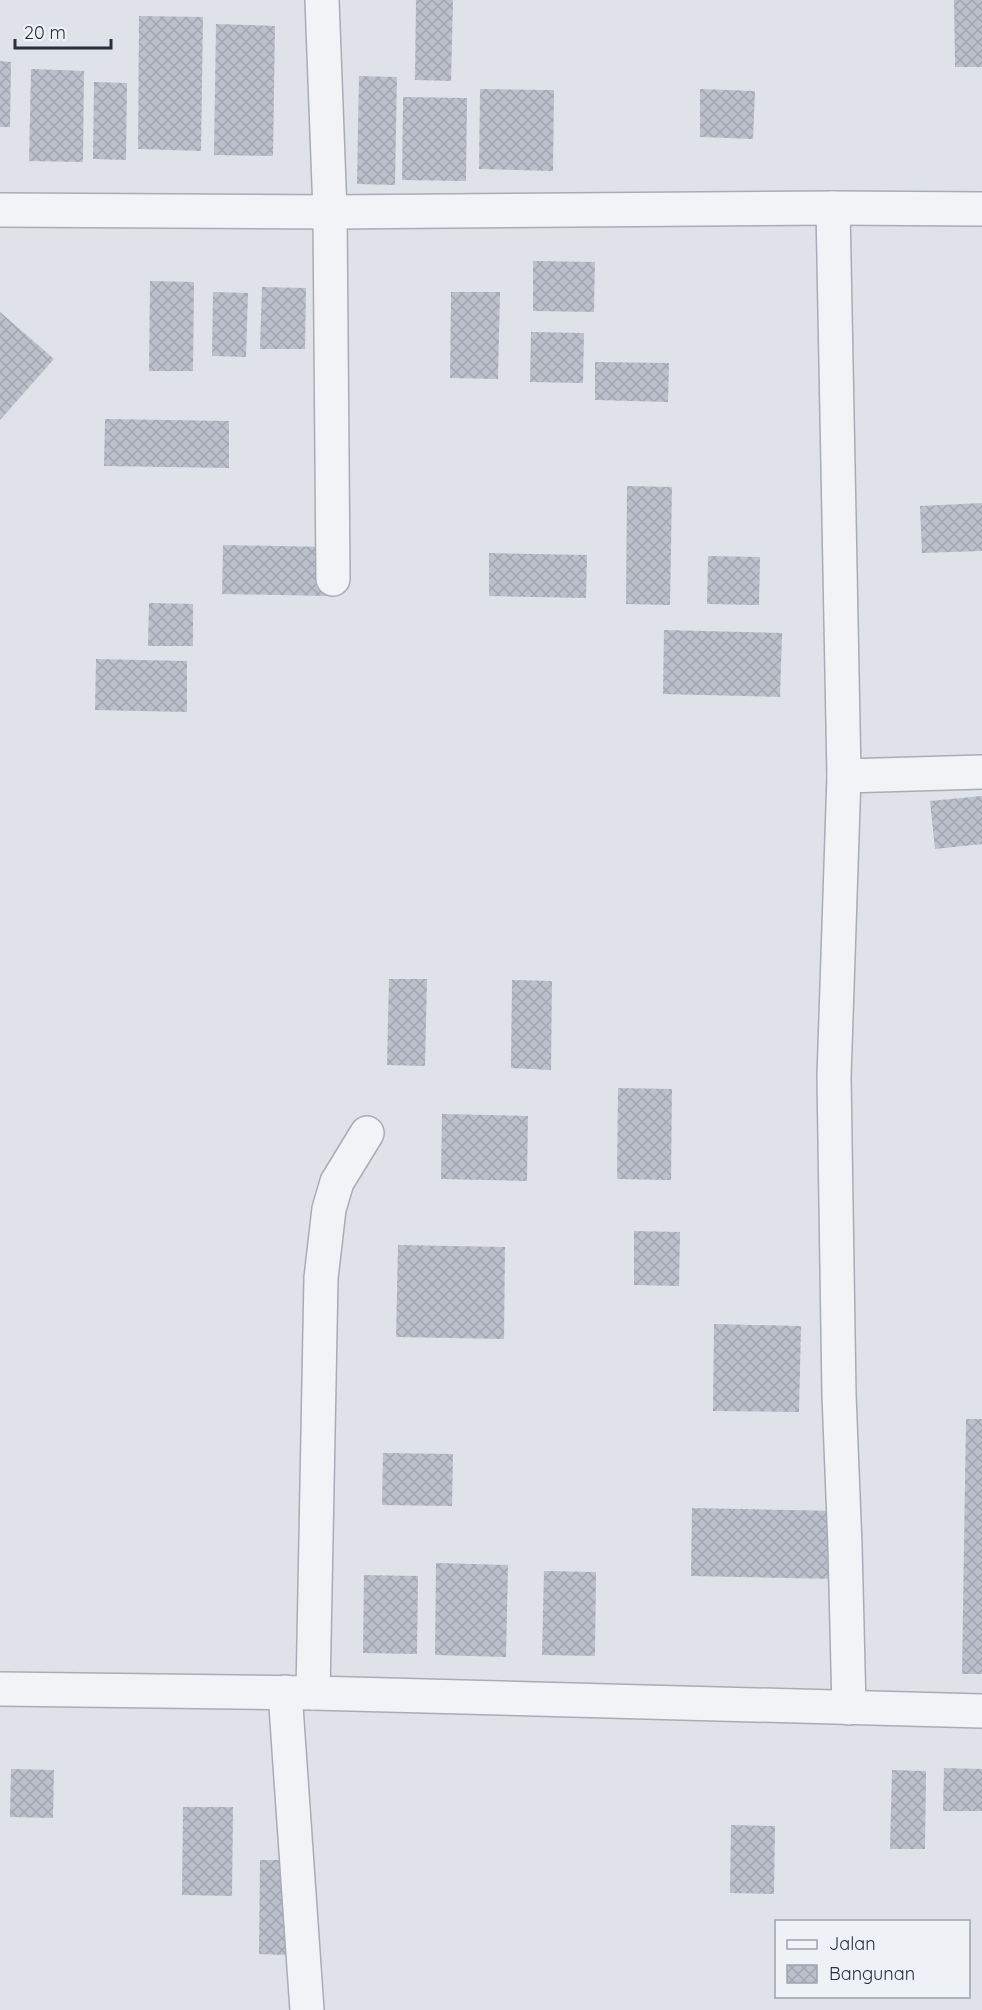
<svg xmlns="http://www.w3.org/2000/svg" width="982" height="2010" font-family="Quicksand,sans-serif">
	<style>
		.building { fill: url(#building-cross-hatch) }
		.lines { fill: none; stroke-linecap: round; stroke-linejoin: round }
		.minor-casing { stroke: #a8acb6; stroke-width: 36 }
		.minor { stroke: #f2f3f7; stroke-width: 33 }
	</style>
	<defs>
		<pattern id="building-cross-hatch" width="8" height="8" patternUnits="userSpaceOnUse" patternTransform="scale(1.5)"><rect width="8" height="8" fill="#bcc0cb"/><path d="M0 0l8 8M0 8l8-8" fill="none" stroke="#a2a5af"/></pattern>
	</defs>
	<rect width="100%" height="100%" fill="#dfe2e8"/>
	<g class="building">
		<polygon points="416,0 453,0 451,81 415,80"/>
		<polygon points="954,0 982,0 982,67 955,67"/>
		<polygon points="139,16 203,17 201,151 138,149"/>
		<polygon points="216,24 275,26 273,156 214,155"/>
		<polygon points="0,61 11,62 10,127 0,127"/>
		<polygon points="31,69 84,71 83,162 29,161"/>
		<polygon points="359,76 397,77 395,185 357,184"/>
		<polygon points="94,82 127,83 126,160 93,159"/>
		<polygon points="480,89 554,90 553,171 479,169"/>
		<polygon points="700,89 755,91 753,139 700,137"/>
		<polygon points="403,97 467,98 466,181 402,180"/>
		<polygon points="533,261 595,262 594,312 533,311"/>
		<polygon points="150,281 194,282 193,371 149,371"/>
		<polygon points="262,287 306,288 305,349 260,349"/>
		<polygon points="213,292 248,293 246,357 212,356"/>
		<polygon points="451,292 500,292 498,379 450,378"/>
		<polygon points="0,312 54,359 0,420"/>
		<polygon points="531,332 584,333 583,383 530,382"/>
		<polygon points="595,362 669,363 668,402 595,400"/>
		<polygon points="105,419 229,421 229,468 104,466"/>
		<polygon points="627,486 672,487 670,605 626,604"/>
		<polygon points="982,503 982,551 922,553 920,506"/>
		<polygon points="223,545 328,547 327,596 222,594"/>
		<polygon points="489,553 587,555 586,598 489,596"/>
		<polygon points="708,556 760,557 759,605 707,604"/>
		<polygon points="149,603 193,604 193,646 148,646"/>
		<polygon points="664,630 782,633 780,697 663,694"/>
		<polygon points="96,659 187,661 187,712 95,710"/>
		<polygon points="982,796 982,844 935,849 930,801"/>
		<polygon points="389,979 427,979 425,1066 387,1065"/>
		<polygon points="512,980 552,981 551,1070 511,1068"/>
		<polygon points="618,1088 672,1089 671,1180 617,1179"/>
		<polygon points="442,1114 528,1116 527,1181 441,1179"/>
		<polygon points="634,1231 680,1232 679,1286 634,1285"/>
		<polygon points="398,1245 505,1247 504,1339 396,1337"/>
		<polygon points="714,1324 801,1326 799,1412 713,1411"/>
		<polygon points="966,1419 982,1419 982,1674 962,1674"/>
		<polygon points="383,1453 453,1454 452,1506 382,1505"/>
		<polygon points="692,1508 838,1511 837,1579 691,1576"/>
		<polygon points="436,1563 508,1565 506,1657 435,1655"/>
		<polygon points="544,1571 596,1572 595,1656 542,1655"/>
		<polygon points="364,1575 418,1576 417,1654 363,1653"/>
		<polygon points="944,1768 982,1769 982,1811 943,1811"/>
		<polygon points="11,1769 54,1770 53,1818 10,1817"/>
		<polygon points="892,1770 926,1771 925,1849 890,1849"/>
		<polygon points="183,1807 233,1807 232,1896 182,1895"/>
		<polygon points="731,1825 775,1826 774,1894 730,1893"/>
		<polygon points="260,1860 288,1860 286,1955 259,1954"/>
	</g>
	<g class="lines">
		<g class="minor-casing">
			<g id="minor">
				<polyline points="322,0 330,212 333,579"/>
				<polyline points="833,208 844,776 834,1077 839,1395 845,1546 849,1708"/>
				<polyline points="0,210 330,212 833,208 982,209"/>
				<polyline points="844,776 982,772"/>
				<polyline points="0,1689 313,1693 982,1711"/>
				<polyline points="285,1692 307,2010"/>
				<polyline points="313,1693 321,1278 329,1209 337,1182 367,1133"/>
			</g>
		</g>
		<use href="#minor" class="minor"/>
	</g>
	<rect x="775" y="1920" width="195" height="78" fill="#eef1f6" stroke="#9ea3ad" stroke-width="1.5"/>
	<rect x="787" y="1940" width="30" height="9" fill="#f2f3f7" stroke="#9ea3ad" stroke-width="1.5"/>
	<text x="829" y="1950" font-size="18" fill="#272e40">Jalan</text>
	<rect x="787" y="1965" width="30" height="18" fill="url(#building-cross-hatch)" stroke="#9ea3ad" stroke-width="1.5"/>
	<text x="829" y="1980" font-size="18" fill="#272e40">Bangunan</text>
	<path d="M15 39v9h96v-9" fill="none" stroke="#272e40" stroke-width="3"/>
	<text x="24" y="39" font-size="18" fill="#272e40" stroke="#eef1f6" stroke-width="4.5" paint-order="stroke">20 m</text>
</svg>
